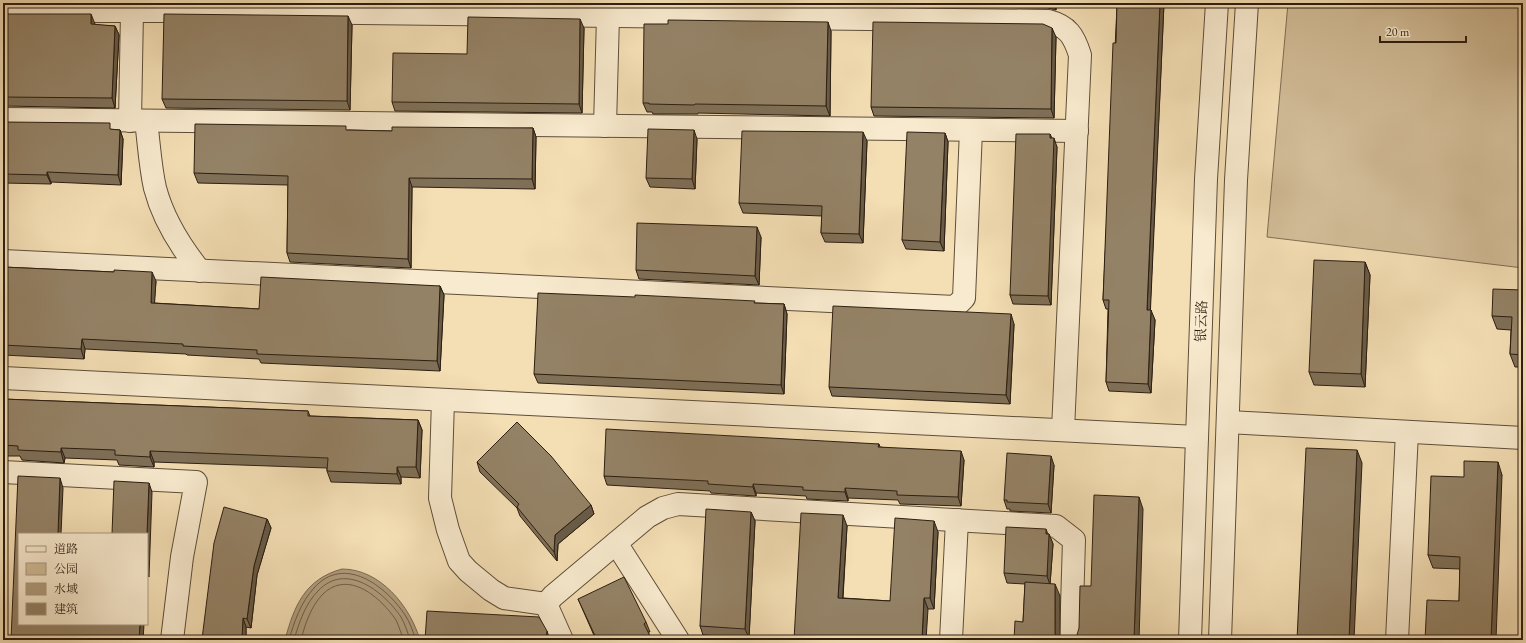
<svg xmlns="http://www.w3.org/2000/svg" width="1526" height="643" font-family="'EB Garamond','Noto Serif SC',serif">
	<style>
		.green { fill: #d2bd98; stroke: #7f6e54 }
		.water { fill: #b09d7d; stroke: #7b6a52 }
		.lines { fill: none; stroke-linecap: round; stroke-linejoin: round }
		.shore { stroke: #6e5e47; stroke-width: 1 }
		.minor-casing { stroke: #5e4e3a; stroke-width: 24 }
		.minor { stroke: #f8eace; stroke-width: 22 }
		.wall { fill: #7f7058; stroke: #2c1e11 }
		.shaded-wall { fill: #685b47; stroke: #2c1e11 }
		.building { fill: #948266; stroke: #2c1e11 }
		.labels { text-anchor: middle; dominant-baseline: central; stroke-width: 4; stroke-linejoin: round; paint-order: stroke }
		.street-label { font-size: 14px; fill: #2c1e11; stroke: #f8eace }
	</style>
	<rect width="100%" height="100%" fill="#f4deb4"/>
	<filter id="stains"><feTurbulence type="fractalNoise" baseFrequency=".005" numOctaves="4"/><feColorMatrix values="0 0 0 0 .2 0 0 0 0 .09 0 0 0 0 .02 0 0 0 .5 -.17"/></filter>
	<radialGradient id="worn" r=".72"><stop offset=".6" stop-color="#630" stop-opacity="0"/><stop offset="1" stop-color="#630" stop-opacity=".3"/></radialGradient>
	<polygon class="green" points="1288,3 1523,3 1523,268 1267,237"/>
	<path class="water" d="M342,569C380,569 410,606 420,640H285C294,606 305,579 342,569Z"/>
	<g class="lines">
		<g class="shore">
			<path d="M289,640C294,622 301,602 314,588C344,554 386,586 405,615C410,622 413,632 416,640"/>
			<path d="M294,640C299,623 305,604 318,591C346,561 384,592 401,617C405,624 408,633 410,640"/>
			<path d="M301,640C305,624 311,606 323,594C349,569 381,598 396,620C399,626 401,634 404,640"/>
		</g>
		<g class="minor-casing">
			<g id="minor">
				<path d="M3,11H195L1048,21C1068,26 1074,36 1080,55L1063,430"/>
				<polyline points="3,119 1077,131"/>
				<polyline points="130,121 132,11"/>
				<path d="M146,121C149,143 150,166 155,188C163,219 180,246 200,271"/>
				<polyline points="605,126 608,16"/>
				<polyline points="3,261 955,307 964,298 971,130"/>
				<polyline points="3,378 1197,437"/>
				<polyline points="443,400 440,498 448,530 459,561 468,571 491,590 504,598 546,604"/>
				<polyline points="1228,422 1523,438"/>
				<polyline points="3,472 196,482 182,557 172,640"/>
				<polyline points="616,543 678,640"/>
				<polyline points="546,604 553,596 647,517 663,508 678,504 1056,526 1074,540 1071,640"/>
				<polyline points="546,604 562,640"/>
				<polyline points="951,640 957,520"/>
				<polyline points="1190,640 1206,179 1217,3"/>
				<polyline points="1220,640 1236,180 1247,3"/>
				<polyline points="1397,640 1407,432"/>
			</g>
		</g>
		<use href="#minor" class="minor"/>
	</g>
	<g class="wall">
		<polygon points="671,3 831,3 831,6 672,4"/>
		<polygon points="875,3 1164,3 1150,310 1155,320 1151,393 1109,391 1106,382 1108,309 1106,309 1103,300 1117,6 1056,6 1056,10 1048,8 876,6"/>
		<polygon points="3,14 95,24 95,25 115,26 119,35 115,108 3,106"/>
		<polygon points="352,25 350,110 166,108 162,99"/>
		<polygon points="584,28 582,113 395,111 392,102 467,54"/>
		<polygon points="831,31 830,116 698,113 698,114 653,114 652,112 647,112 643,103"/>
		<polygon points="1056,37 1054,118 874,116 871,107"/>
		<polygon points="3,122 120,130 123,139 121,185 51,182 51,184 3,183"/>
		<polygon points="533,128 536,137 535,189 412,187 411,268 290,262 287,253 288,185 198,183 194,173 348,130 392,131"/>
		<polygon points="945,133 948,142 944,251 906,249 902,240"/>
		<polygon points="1052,138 1057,147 1051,305 1013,304 1010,295"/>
		<polygon points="697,139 695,189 650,187 646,178"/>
		<polygon points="867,141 863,243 825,242 821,233 822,216 743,213 739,203"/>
		<polygon points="761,237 759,285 639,279 636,270"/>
		<polygon points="1365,262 1370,275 1365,387 1314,385 1309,372"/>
		<polygon points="3,267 114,272 156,281 154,303 259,309 440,286 444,295 440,371 261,363 259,359 187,355 186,354 85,349 84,359 3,355"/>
		<polygon points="1523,290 1523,367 1515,367 1510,354 1511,330 1497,329 1492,316"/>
		<polygon points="755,303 784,304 787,314 784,394 538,383 534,374"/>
		<polygon points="1014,324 1010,404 832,396 829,387"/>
		<polygon points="3,399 308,411 310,416 418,420 422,430 420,478 401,477 401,484 331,482 327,471 327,468 154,462 154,467 119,465 117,460 65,458 64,463 22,460 20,456 3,456"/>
		<polygon points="879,444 880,447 964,460 961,506 900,504 898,500 848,498 848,501 807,499 806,496 756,493 756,496 711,493 710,491 607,485 604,476"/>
		<polygon points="477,462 591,505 594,514 558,544 557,561 520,516 517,508 480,472"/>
		<polygon points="1054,465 1051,513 1010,511 1010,509 1007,509 1004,500"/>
		<polygon points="1502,475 1459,601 1460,569 1433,568 1428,555 1464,477"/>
		<polygon points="751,512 755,521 749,638 703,635 700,626"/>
		<polygon points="267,519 271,528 257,575 251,628 246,627 246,640 202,640"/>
		<polygon points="847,526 843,598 890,601 938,532 934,609 928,609 794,640"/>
		<polygon points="1048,534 1049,534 1053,544 1050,584 1060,596 1014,640 1023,622 1025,584 1007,583 1004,573"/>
		<polygon points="578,599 646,622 650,632 648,632 652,640 596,640 582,608"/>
	</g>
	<g class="shaded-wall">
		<polygon points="1053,3 1055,3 1056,6 1056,10"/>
		<polygon points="1160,3 1164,3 1150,320 1147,310"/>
		<polygon points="91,14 95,24 95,34 91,24"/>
		<polygon points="348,16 352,25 350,110 347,101"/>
		<polygon points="580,19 584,28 582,113 579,104"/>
		<polygon points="828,22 831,31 830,116 826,106"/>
		<polygon points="115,26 119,35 115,108 112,98"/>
		<polygon points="1052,28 1056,37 1054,118 1051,109"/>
		<polygon points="533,128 536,137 535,189 532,179"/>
		<polygon points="120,130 123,139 121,185 118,175"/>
		<polygon points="694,130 697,139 695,189 692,179"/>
		<polygon points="863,132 867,141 863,243 859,234"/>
		<polygon points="945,133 948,142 944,251 940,242"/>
		<polygon points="1050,134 1054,142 1054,138 1057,147 1051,305 1048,296"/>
		<polygon points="47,172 51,182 51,184 47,175"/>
		<polygon points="409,178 412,187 411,268 408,259"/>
		<polygon points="757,227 761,237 759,285 755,276"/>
		<polygon points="1365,262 1370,275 1365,387 1361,374"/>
		<polygon points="152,272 156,281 154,312 151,303"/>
		<polygon points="440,286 444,295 440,371 437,361"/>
		<polygon points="784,304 787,314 784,394 781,385"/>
		<polygon points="1151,310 1155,320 1151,393 1148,384"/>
		<polygon points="1011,314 1014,324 1010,404 1006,395"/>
		<polygon points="82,339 85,349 84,359 81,349"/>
		<polygon points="418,420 422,430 420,478 416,467"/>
		<polygon points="61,448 65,458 64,463 61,452"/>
		<polygon points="1357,450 1362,463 1354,640 1349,640"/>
		<polygon points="150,451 154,462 154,467 150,457"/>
		<polygon points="961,451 964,460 961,506 958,497"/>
		<polygon points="1051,456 1054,465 1051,513 1048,504"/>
		<polygon points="1498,462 1502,475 1496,640 1491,640"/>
		<polygon points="397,467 401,477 401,484 397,474"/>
		<polygon points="60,478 63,488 61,534 58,534"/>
		<polygon points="149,483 152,492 149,577 147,572 147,534"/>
		<polygon points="753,484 756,493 756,496 753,487"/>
		<polygon points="845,488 848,498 848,501 845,492"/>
		<polygon points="1139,497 1143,509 1139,640 1134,640"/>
		<polygon points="591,505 594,514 558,544 557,561 554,552 555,535"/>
		<polygon points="751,512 755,521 749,638 745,629"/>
		<polygon points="843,515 847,526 842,609 838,598"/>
		<polygon points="267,519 271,528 257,575 251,628 247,619 254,566"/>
		<polygon points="934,521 938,532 934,609 930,598"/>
		<polygon points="1046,529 1049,537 1049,534 1053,544 1050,585 1047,576"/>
		<polygon points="1055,584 1060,596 1060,640 1055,634"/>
		<polygon points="924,598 928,609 926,640 922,640"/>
		<polygon points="243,618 246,627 246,640 242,640"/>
		<polygon points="140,624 144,624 143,640 139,640"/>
		<polygon points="547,631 550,640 546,640"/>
	</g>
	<g class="building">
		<polygon points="1117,3 1160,3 1147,310 1151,310 1148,384 1106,382 1109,300 1103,300 1113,43 1116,43"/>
		<polygon points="3,14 91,14 91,24 115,26 112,98 3,97"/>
		<polygon points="164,14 348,16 347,101 162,99"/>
		<polygon points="468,17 580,19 579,104 392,102 393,53 467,54"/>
		<polygon points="668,20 828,22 826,106 695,104 694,105 649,104 649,103 643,103 644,24 668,24"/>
		<polygon points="873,22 1043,24 1052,28 1051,109 871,107"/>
		<polygon points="3,122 110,123 110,129 120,130 118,175 47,172 47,175 3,174"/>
		<polygon points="195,124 346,126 346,130 392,131 392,127 533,128 532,179 409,178 408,259 287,253 288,176 194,173"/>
		<polygon points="648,129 694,130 692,179 646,178"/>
		<polygon points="742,131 863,132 859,234 821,233 822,206 739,203"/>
		<polygon points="907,132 945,133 940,242 902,240"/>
		<polygon points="1016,134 1050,134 1050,138 1054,138 1048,296 1010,295"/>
		<polygon points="637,223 757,227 755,276 636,270"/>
		<polygon points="1314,260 1365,262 1361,374 1309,372"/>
		<polygon points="3,267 114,272 114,270 152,272 151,303 259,309 261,277 440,286 437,361 257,354 257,350 183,346 183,344 82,339 81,349 3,345"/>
		<polygon points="1493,289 1523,290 1523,355 1510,354 1512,317 1492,316"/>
		<polygon points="538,293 635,297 635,295 755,301 754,303 784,304 781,385 534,374"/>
		<polygon points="833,306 1011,314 1006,395 829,387"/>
		<polygon points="3,399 308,411 308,416 418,420 416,467 397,467 397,474 327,471 328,458 150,451 150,457 115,455 115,450 61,448 61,452 18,450 18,446 3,445"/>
		<polygon points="517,422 551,456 591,505 555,535 554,552 517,507 519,504 477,462"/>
		<polygon points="606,429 879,444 878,447 961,451 958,497 897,495 897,491 845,488 845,492 803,490 803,487 753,484 753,487 708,484 708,481 604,476"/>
		<polygon points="1306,448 1357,450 1349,640 1297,640"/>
		<polygon points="1007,453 1051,456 1048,504 1007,502 1007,500 1004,500"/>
		<polygon points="1464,461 1498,462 1491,640 1425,640 1427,600 1459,601 1460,557 1428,555 1431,476 1464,477"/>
		<polygon points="18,476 60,478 58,534 19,534 19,624 140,624 139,640 11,640"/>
		<polygon points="114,481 149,483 147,534 112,534"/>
		<polygon points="1094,495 1139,497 1134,640 1068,640 1072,639 1077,635 1079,628 1080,586 1091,586"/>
		<polygon points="224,507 267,519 254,566 247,619 243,618 242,640 202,640 203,631 214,543"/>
		<polygon points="706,509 751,512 745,629 700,626"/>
		<polygon points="801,513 843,515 838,598 890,601 895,518 934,521 930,598 924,598 922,640 794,640"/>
		<polygon points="1006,527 1046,529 1046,534 1049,534 1047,576 1004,573"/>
		<polygon points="624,577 646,622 644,624 652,640 597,640 578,599"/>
		<polygon points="1025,582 1055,584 1055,634 1060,638 1065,640 1014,640 1015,621 1023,622"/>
		<polygon points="427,611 539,617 547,631 546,640 425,640"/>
	</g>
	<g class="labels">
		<g class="street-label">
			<text transform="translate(1201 321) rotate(-88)">银云路</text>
		</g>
	</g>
	<rect width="1526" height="643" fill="none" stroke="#f4deb4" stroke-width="16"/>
	<rect x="4" y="4" width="1518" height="635" fill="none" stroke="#2c1e11" stroke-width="2"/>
	<rect x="8" y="8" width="1510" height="627" fill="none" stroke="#2c1e11"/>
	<rect x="18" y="533" width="130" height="92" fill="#f8eace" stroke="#a69882"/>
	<rect x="26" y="546" width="20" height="6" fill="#f8eace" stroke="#a69882"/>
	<text x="54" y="553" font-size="12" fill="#2c1e11">道路</text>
	<rect x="26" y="563" width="20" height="12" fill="#d2bd98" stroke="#a69882"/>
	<text x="54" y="573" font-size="12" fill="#2c1e11">公园</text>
	<rect x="26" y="583" width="20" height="12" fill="#b09d7d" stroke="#a69882"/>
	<text x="54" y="593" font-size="12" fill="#2c1e11">水域</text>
	<rect x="26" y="603" width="20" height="12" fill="#948266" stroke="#a69882"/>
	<text x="54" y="613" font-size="12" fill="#2c1e11">建筑</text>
	<path d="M1380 36v6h86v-6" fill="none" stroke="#2c1e11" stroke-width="2"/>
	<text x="1386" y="36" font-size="12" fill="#2c1e11" stroke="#f8eace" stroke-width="3" paint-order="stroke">20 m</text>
	<rect width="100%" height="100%" filter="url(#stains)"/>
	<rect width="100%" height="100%" fill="url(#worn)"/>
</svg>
